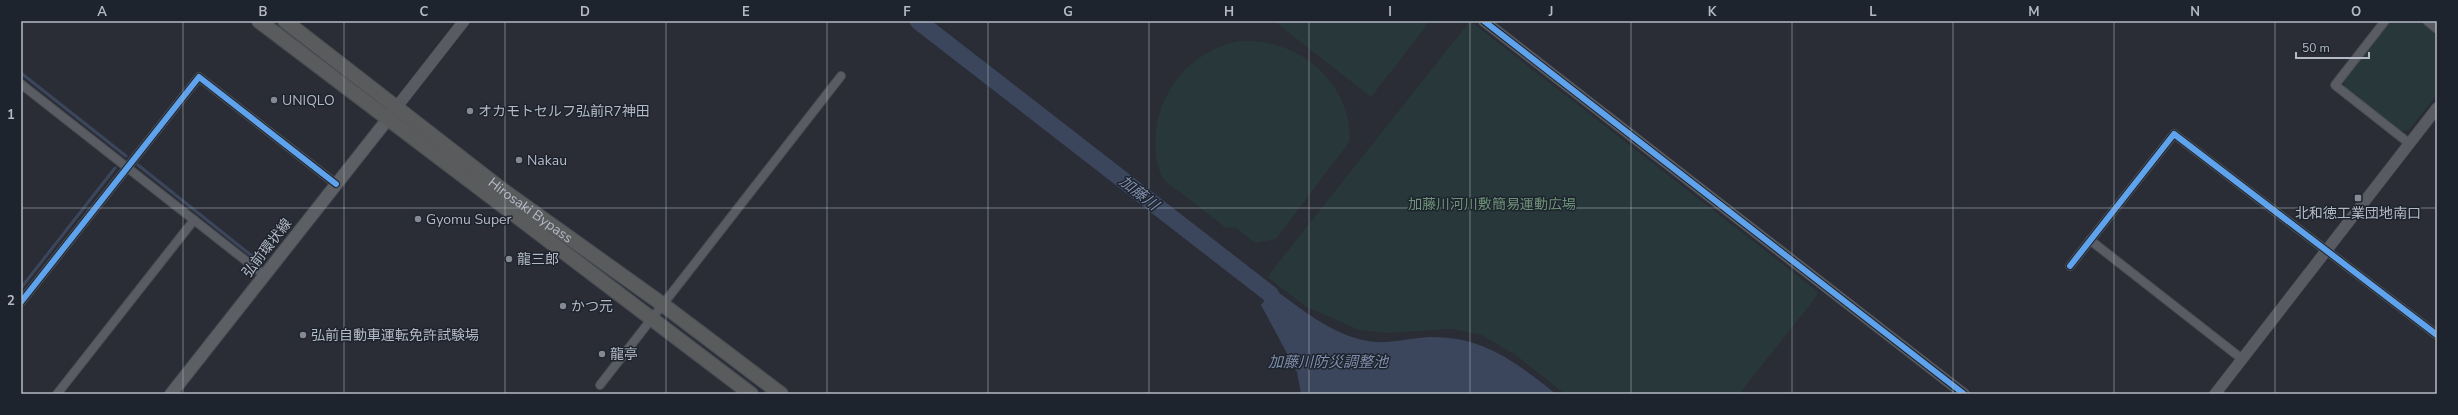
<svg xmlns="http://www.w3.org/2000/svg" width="2458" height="415" font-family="'Nunito Sans','Noto Sans JP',sans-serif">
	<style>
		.green { fill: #28373a }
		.water { fill: #3b465c }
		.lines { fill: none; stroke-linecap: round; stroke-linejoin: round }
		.stream { stroke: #3b465c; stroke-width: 3 }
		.river { stroke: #3b465c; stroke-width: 17 }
		.street-casing { stroke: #474a4f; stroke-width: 10 }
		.secondary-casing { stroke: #44484f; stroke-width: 12 }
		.primary-casing { stroke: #44484f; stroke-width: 14 }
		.highway-casing { stroke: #464a51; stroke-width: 16 }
		.street { stroke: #595c63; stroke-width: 8 }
		.secondary { stroke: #585b61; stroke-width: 11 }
		.primary { stroke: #5c5f64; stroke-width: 12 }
		.highway { stroke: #595b5d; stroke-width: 14 }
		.cycleway-casing { stroke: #1e242e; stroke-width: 8 }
		.cycleway { stroke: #60a3ed; stroke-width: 6 }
		.grid { fill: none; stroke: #b4bac5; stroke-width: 1; stroke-opacity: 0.55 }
		.poi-dot { fill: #848993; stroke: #1e242e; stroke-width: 1.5 }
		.labels { text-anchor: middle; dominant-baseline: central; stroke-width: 3; stroke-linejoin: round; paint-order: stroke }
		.poi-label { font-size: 14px; fill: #b4bac5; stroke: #1e242e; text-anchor: start }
		.park-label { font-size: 14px; fill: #6e9378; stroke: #1e242e }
		.street-label { font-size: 14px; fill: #b4bac5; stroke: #1e242e }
		.water-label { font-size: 15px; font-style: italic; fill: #7f8eaa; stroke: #1e242e }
		.neatline { fill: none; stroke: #b4bac5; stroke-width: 1.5 }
		.grid-label { font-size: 13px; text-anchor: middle; font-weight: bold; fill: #b4bac5 }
	</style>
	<rect width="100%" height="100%" fill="#2a2d35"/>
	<g class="green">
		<polygon points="1274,21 1430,21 1371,97"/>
		<polygon points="1470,21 1817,291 1817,296 1739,394 1565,394 1517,356 1482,335 1451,329 1387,333 1359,330 1305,306 1267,277"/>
		<polygon points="2390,21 2420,21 2437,34 2437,94 2409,130 2401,131 2345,87 2344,81"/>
		<path d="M1240,41C1298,38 1351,81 1350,141L1276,239L1255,243L1235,227L1226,228C1211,216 1196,205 1181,193C1176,189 1168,185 1164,179C1157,171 1155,152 1155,141C1157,92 1190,50 1240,41Z"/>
	</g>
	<path class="water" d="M1274,289C1304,311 1336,338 1375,342C1393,343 1411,338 1429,337C1484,336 1515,362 1556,394H1301L1297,372L1261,305Z"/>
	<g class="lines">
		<g class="stream">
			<polyline points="21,73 126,156"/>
			<polyline points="138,165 257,260"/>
			<polyline points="21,288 115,168"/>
		</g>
		<polyline class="river" points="918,21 1270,294 1281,313"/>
		<g class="street-casing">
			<g id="street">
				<polyline points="2385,21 2335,85 2410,144"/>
				<polyline points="2427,21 2437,29"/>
				<polyline points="21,84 264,275"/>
				<polyline points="2090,240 2242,359"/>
				<polyline points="2070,266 2174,134 2437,335"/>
				<polyline points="21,302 199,77 336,184"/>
				<polyline points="600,385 841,76"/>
				<polyline points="57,394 194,220"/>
			</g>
		</g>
		<g class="secondary-casing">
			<g id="secondary">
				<polyline points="1484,21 1964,394"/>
				<polyline points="392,113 464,21"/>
				<polyline points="2215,394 2437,108"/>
			</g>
		</g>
		<g class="primary-casing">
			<polyline id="primary" points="171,394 387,120"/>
		</g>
		<g class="highway-casing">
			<g id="highway">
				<polyline points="259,21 751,394"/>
				<path id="s1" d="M285,21L504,191L662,304L781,394"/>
			</g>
		</g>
		<use href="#street" class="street"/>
		<use href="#secondary" class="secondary"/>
		<use href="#primary" class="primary"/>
		<use href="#highway" class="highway"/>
		<g class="cycleway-casing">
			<g id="cycleway">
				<polyline points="1484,21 1964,394"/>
				<polyline points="2070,266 2174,134 2437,335"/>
				<polyline points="21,302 199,77 336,184"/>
			</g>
		</g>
		<use href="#cycleway" class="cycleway"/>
	</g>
	<path class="grid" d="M183,21V394M344,21V394M505,21V394M666,21V394M827,21V394M988,21V394M1149,21V394M1309,21V394M1470,21V394M1631,21V394M1792,21V394M1953,21V394M2114,21V394M2275,21V394M21,208H2437"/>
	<g class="poi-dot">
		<circle cx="274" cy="100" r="4"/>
		<circle cx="470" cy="111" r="4"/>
		<circle cx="519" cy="160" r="4"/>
		<rect x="2354" y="194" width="8" height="8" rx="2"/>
		<circle cx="418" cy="219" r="4"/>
		<circle cx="509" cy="259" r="4"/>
		<circle cx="563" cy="306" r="4"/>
		<circle cx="303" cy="335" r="4"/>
		<circle cx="602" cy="354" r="4"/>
	</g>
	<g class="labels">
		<g class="poi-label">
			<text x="282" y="100">UNIQLO</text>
			<text x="478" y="111">オカモトセルフ弘前R7神田</text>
			<text x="527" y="160">Nakau</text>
			<text x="2358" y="213" text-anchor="middle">北和徳工業団地南口</text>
			<text x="426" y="219">Gyomu Super</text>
			<text x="517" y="259">龍三郎</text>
			<text x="571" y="306">かつ元</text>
			<text x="311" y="335">弘前自動車運転免許試験場</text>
			<text x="610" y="354">龍亭</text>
		</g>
		<g class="park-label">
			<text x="1492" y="204">加藤川河川敷簡易運動広場</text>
		</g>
		<g class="street-label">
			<text stroke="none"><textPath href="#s1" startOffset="310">Hirosaki Bypass</textPath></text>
			<text transform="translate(267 248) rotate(-52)">弘前環状線</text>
		</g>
		<g class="water-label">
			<text transform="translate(1139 193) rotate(38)">加藤川</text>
			<text x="1328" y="362">加藤川防災調整池</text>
		</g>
	</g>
	<rect width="2458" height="415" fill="none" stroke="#1e242e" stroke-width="44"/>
	<path d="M2296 52v6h73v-6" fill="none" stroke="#b4bac5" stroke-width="2"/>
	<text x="2302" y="52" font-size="12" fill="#b4bac5" stroke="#1e242e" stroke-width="3" paint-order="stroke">50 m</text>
	<rect x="22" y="22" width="2414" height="371" class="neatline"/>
	<g class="grid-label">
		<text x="102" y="16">A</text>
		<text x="263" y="16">B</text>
		<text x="424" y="16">C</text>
		<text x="585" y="16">D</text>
		<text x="746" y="16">E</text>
		<text x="907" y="16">F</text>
		<text x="1068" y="16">G</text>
		<text x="1229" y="16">H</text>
		<text x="1390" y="16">I</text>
		<text x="1551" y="16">J</text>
		<text x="1712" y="16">K</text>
		<text x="1873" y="16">L</text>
		<text x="2034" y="16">M</text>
		<text x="2195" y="16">N</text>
		<text x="2356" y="16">O</text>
		<text x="11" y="119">1</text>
		<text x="11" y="305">2</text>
	</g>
</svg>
